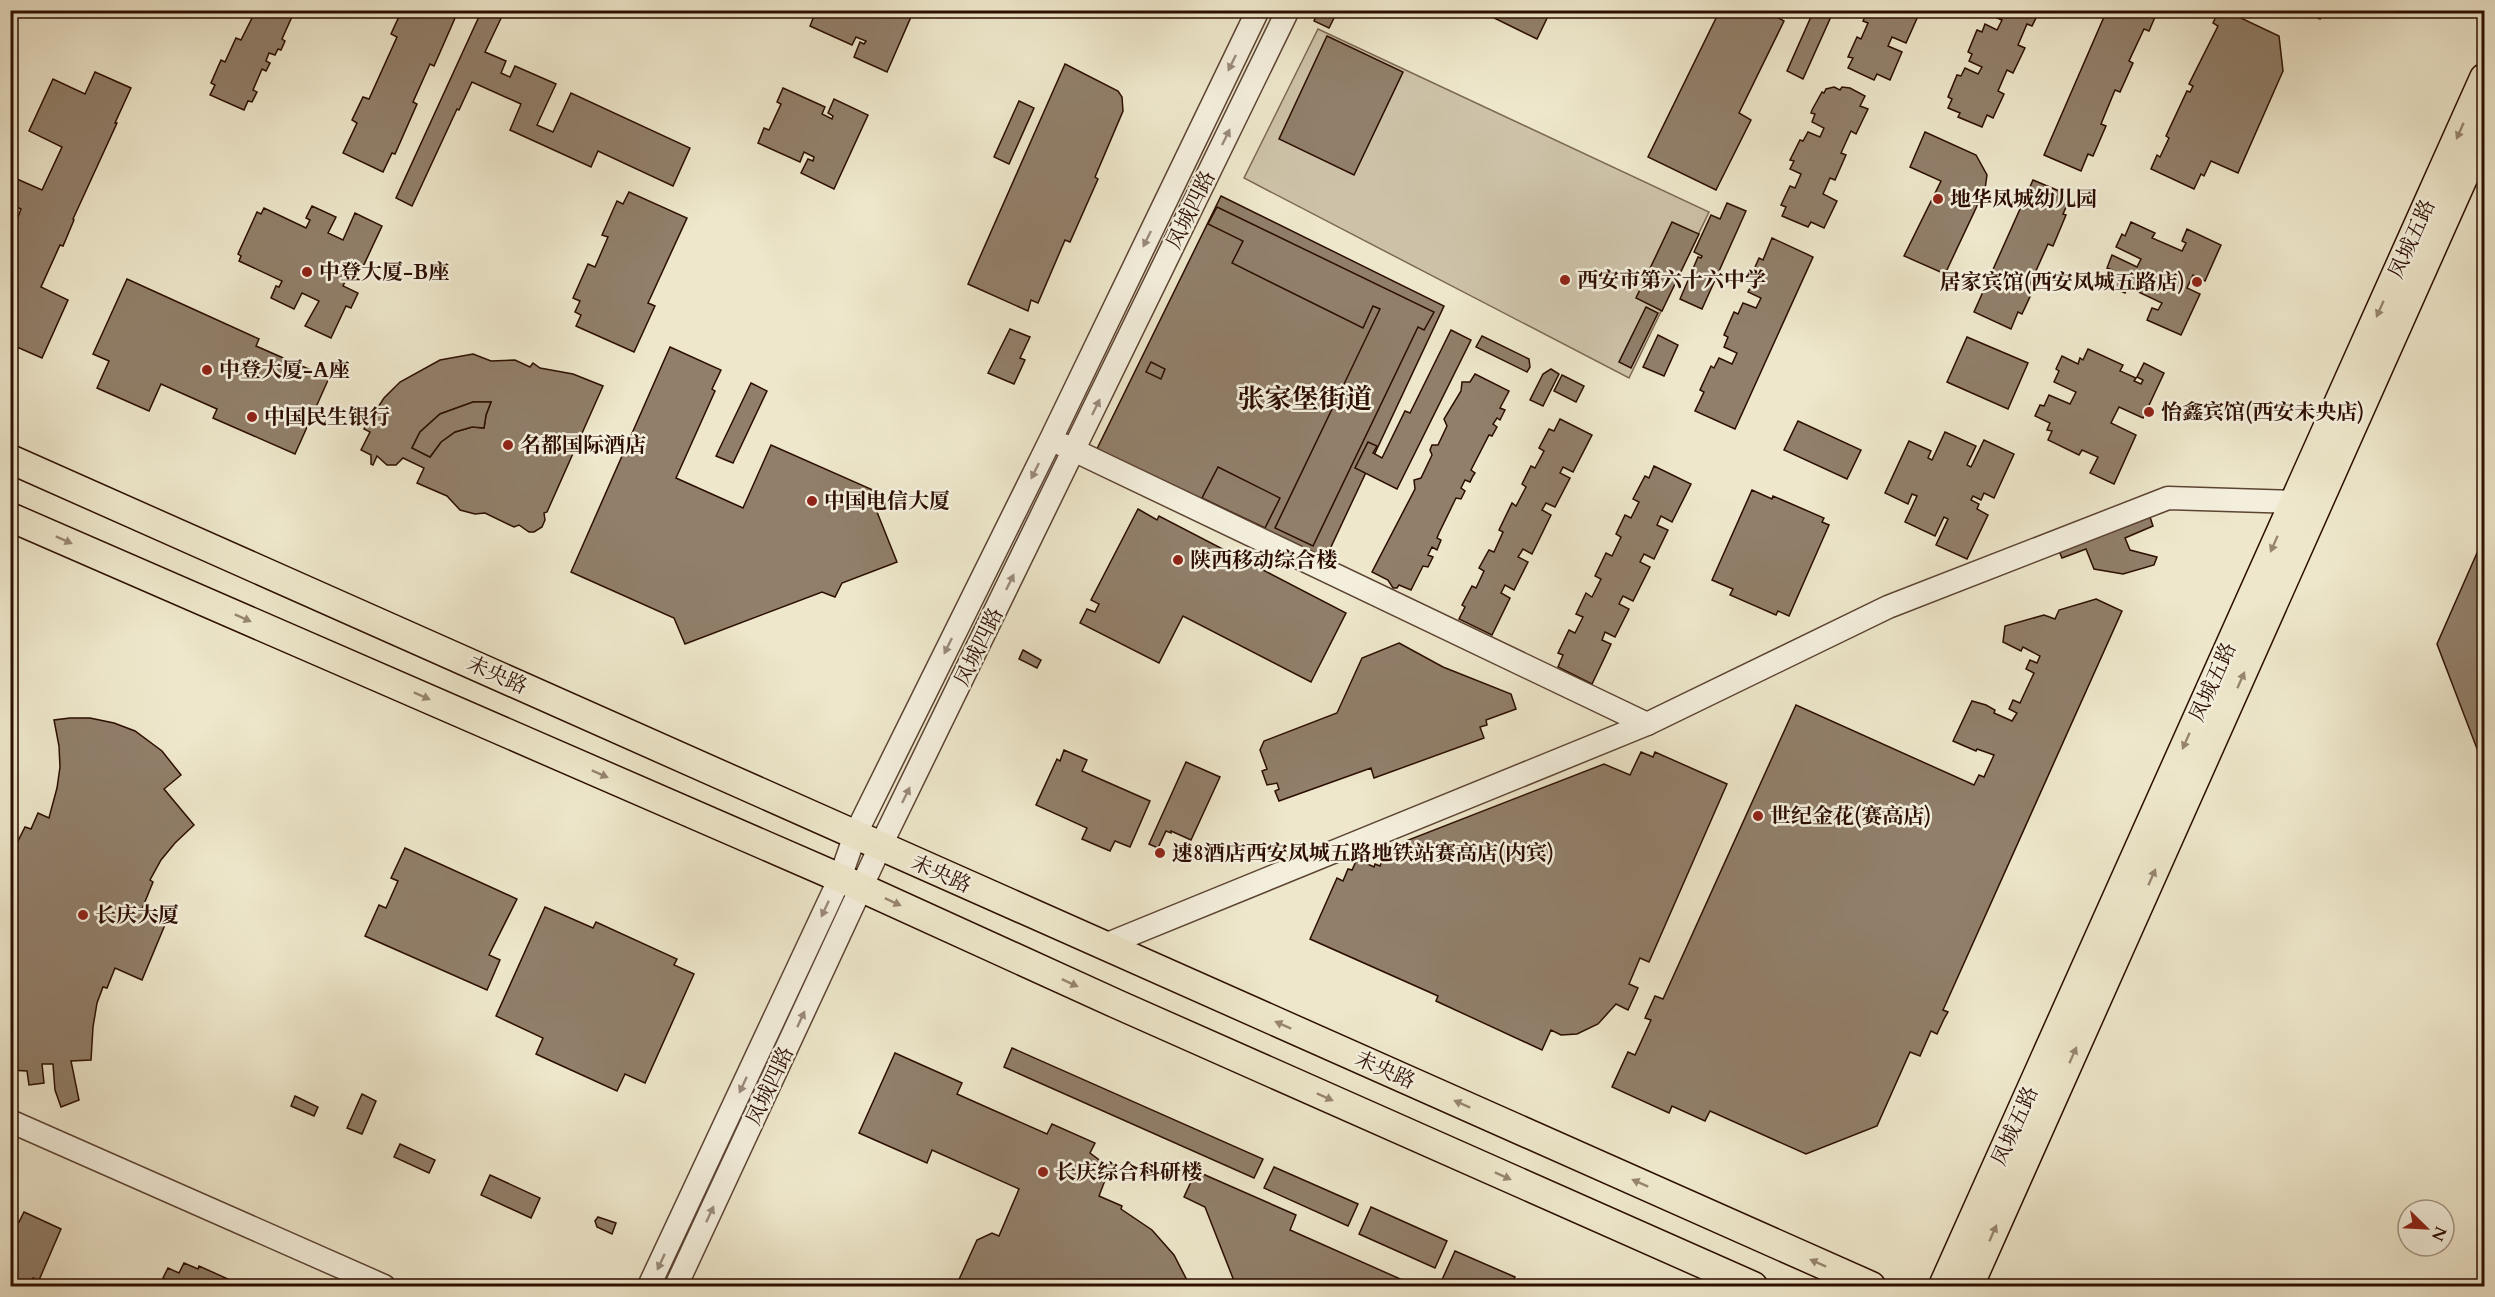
<svg xmlns="http://www.w3.org/2000/svg" width="2495" height="1297" font-family="Cardo,'Noto Serif SC',serif">
	<style>
		.green { fill: #cdc2a8; stroke: #7c6854; stroke-width: 1.5 }
		.building { fill: #917f6a; stroke: #2c0e00; stroke-width: 1.5; fill-rule: evenodd }
		.lines { fill: none; stroke-linecap: round; stroke-linejoin: round }
		.minor-casing { stroke: #5c4433; stroke-width: 25 }
		.major-casing { stroke: #2c0e00; stroke-width: 31 }
		.minor { stroke: #f4efdd; stroke-width: 22 }
		.major { stroke: #eee7cb; stroke-width: 28 }
		.oneway { fill: #9a8a7a }
		.oneway2 { fill: #978570 }
		.poi-dot { fill: #8f2418; stroke: #f4efdd; stroke-width: 2 }
		.labels { text-anchor: middle; dominant-baseline: central; stroke-width: 5; stroke-linejoin: round; paint-order: stroke }
		.poi-label { font-size: 21px; font-weight: bold; fill: #2c0e00; stroke: #f4efdd; text-anchor: start }
		.street-label { font-size: 21px; fill: #2c0e00; stroke: #f4efdd }
		.district-label { font-size: 27px; font-weight: bold; fill: #2c0e00; stroke: #f4efdd }
	</style>
	<rect width="100%" height="100%" fill="#eee7cb"/>
	<filter id="stains"><feTurbulence type="fractalNoise" baseFrequency=".00333" numOctaves="4"/><feColorMatrix values="0 0 0 0 .2 0 0 0 0 .09 0 0 0 0 .02 0 0 0 .5 -.17"/></filter>
	<radialGradient id="worn" r=".72"><stop offset=".6" stop-color="#630" stop-opacity="0"/><stop offset="1" stop-color="#630" stop-opacity=".3"/></radialGradient>
	<polygon class="green" points="1318,29 1709,212 1629,378 1244,178"/>
	<g class="building">
		<polygon points="250,10 295,10 282,39 285,41 281,50 278,49 275,55 269,53 266,61 270,63 266,71 262,69 253,90 257,92 252,102 248,101 244,110 210,95 215,85 211,83 221,60 225,62 236,38 241,40 252,18 248,16"/>
		<polygon points="402,10 408,13 409,10 454,10 451,16 455,18 434,66 430,64 413,102 417,104 395,154 392,153 383,172 343,153 357,123 352,120 363,97 369,99 397,37 391,34"/>
		<polygon points="482,10 504,12 485,52 506,61 501,73 510,77 515,66 556,84 537,125 553,132 571,93 690,148 673,186 598,151 591,167 510,130 521,104 472,82 459,110 457,109 412,206 396,198"/>
		<polygon points="823,10 914,10 887,72 854,57 860,42 864,44 866,41 856,37 852,45 810,26 816,11 822,13"/>
		<polygon points="1319,10 1338,10 1329,28 1314,21"/>
		<polygon points="1478,10 1551,10 1537,39"/>
		<polygon points="1720,10 1764,10 1784,21 1739,113 1751,120 1716,190 1648,157"/>
		<polygon points="1814,10 1834,10 1803,79 1787,71"/>
		<polygon points="1868,10 1906,10 1918,16 1906,43 1892,37 1888,46 1902,52 1890,80 1877,74 1874,80 1848,68 1853,58 1848,57 1857,37 1861,39 1868,23 1863,21"/>
		<polygon points="1991,10 2040,10 2032,26 2027,24 2018,45 2025,48 2013,73 2007,70 1998,91 2004,94 1993,118 1987,115 1982,127 1958,117 1960,113 1948,108 1952,99 1948,97 1957,75 1961,76 1965,68 1978,74 1982,67 1969,61 1972,54 1968,52 1977,30 1982,32 1985,24 1997,30 2002,20 1990,15"/>
		<polygon points="2107,10 2158,10 2149,31 2144,29 2129,61 2133,63 2120,92 2115,90 2101,124 2106,126 2093,156 2088,154 2081,171 2044,155"/>
		<polygon points="2219,10 2224,10 2279,36 2283,71 2238,173 2211,161 2204,176 2201,174 2194,189 2151,169 2157,155 2160,157 2169,138 2166,136 2187,91 2190,92 2193,86 2189,84 2218,26 2213,23"/>
		<polygon points="2301,10 2324,10 2320,19"/>
		<polygon points="1327,36 1403,72 1354,175 1279,139"/>
		<polygon points="1065,64 1118,91 1122,97 1123,111 1095,177 1098,179 1070,242 1065,240 1038,303 1031,300 1028,311 968,284"/>
		<polygon points="95,72 131,88 115,123 117,123 73,219 74,220 63,246 60,245 41,287 68,300 42,358 10,344 10,214 18,217 21,209 10,204 10,176 42,190 62,147 29,131 53,79 85,94"/>
		<polygon points="1834,87 1840,90 1842,87 1850,88 1865,96 1860,106 1868,109 1856,134 1851,131 1841,153 1846,155 1835,180 1830,178 1823,194 1837,201 1824,228 1811,222 1808,227 1782,216 1786,207 1781,205 1790,186 1795,188 1801,174 1790,169 1794,161 1790,160 1800,140 1803,141 1808,132 1820,137 1824,128 1812,122 1815,114 1811,113 1812,110 1822,92 1824,93 1826,89"/>
		<polygon points="783,88 825,107 822,114 832,119 833,116 828,113 834,99 868,115 834,189 801,173 808,159 813,161 814,157 804,152 800,162 758,143 764,128 769,130 781,104 777,102"/>
		<polygon points="1019,101 1034,108 1009,164 994,157"/>
		<polygon points="1925,132 1976,155 1987,175 1985,189 1945,274 1904,256 1941,181 1910,167"/>
		<polygon points="2033,180 2071,196 2063,214 2066,215 2053,246 2048,244 2030,284 2035,286 2022,314 2018,312 2011,329 1974,312"/>
		<polygon points="629,192 687,218 648,303 655,306 634,352 576,326 581,315 575,312 580,301 573,298 588,264 595,267 608,237 602,235 617,201 623,204"/>
		<polygon points="1221,196 1444,306 1323,564 1095,453"/>
		<polygon points="1727,203 1746,211 1702,309 1680,299 1698,257 1701,258 1702,256 1694,252 1711,215 1720,219"/>
		<polygon points="312,206 336,217 328,233 343,240 355,213 382,226 361,271 358,270 356,274 350,271 343,286 358,293 351,308 346,306 331,338 305,326 319,301 302,293 294,309 271,298 276,286 279,287 282,281 239,261 241,256 238,254 257,212 261,214 264,208 306,228 310,220 306,218"/>
		<polygon points="1217,207 1434,312 1424,330 1418,327 1313,546 1275,528 1380,309 1373,306 1363,328 1232,263 1243,241 1208,224"/>
		<polygon points="1672,222 1699,234 1662,311 1636,298"/>
		<polygon points="2131,222 2155,233 2152,238 2182,251 2186,243 2182,241 2187,229 2221,245 2205,281 2193,275 2187,288 2200,294 2181,335 2147,320 2152,308 2158,310 2162,303 2128,287 2125,293 2106,284 2112,270 2107,268 2112,255 2137,267 2141,259 2116,247 2122,234 2125,236"/>
		<polygon points="1772,238 1813,257 1735,429 1695,411 1704,392 1700,390 1711,366 1714,368 1719,358 1732,364 1737,353 1724,347 1728,337 1724,335 1734,312 1738,314 1743,303 1756,308 1761,298 1748,292 1752,284 1748,283 1759,258 1763,260"/>
		<polygon points="127,279 259,339 256,346 329,378 295,454 213,418 217,409 161,384 149,411 97,388 109,361 93,354"/>
		<polygon points="1646,307 1658,313 1631,368 1619,362"/>
		<polygon points="1010,329 1030,337 1020,358 1025,360 1014,384 988,373"/>
		<polygon points="1451,330 1471,340 1397,489 1355,468 1368,442 1377,446 1373,453 1382,458 1405,411 1410,413"/>
		<polygon points="1658,335 1678,345 1664,376 1643,367"/>
		<polygon points="1482,336 1529,359 1530,367 1527,372 1476,347"/>
		<polygon points="1967,337 2028,363 2008,409 1947,382"/>
		<polygon points="670,347 721,370 712,389 715,391 676,478 743,508 771,445 882,494 875,507 897,562 842,583 835,597 822,592 685,644 674,618 571,572"/>
		<polygon points="2088,349 2123,365 2120,371 2136,378 2134,381 2141,384 2143,380 2137,377 2144,363 2164,373 2143,418 2119,407 2111,423 2136,435 2114,484 2090,473 2098,457 2082,450 2079,455 2048,440 2052,431 2047,430 2050,423 2035,416 2040,405 2044,406 2049,395 2070,404 2076,392 2054,382 2059,371 2056,369 2062,356 2078,364 2080,358 2083,360"/>
		<path d="M473,354L491,361L515,360L530,367L533,363L540,368L573,374L603,386L547,512L544,513L545,520L542,527L534,532H529L519,525L514,527L485,513L475,514L460,510L447,496L417,483L424,468L403,458L396,465H387L377,456L373,465L371,464V455L361,450L370,432L364,429L365,427L384,398L400,382L440,360ZM473,402H491L486,415L484,428L472,427L455,432L441,442L430,457L412,448L420,432L440,414Z"/>
		<polygon points="1151,362 1165,369 1161,379 1146,372"/>
		<polygon points="1551,369 1559,374 1543,406 1530,400 1543,374"/>
		<polygon points="1475,374 1509,391 1500,408 1505,410 1500,420 1497,418 1493,424 1497,427 1492,436 1489,435 1471,470 1475,473 1473,476 1470,482 1465,480 1461,488 1465,491 1461,499 1456,498 1439,533 1437,538 1441,540 1437,550 1432,547 1428,555 1433,557 1428,567 1423,566 1411,590 1399,585 1397,588 1393,588 1388,580 1372,572 1415,489 1414,480 1421,478 1432,455 1430,450 1432,445 1438,445 1447,426 1444,419 1461,391 1462,382 1470,382"/>
		<polygon points="1562,375 1584,386 1576,402 1554,391"/>
		<polygon points="751,383 767,391 733,463 716,456"/>
		<polygon points="473,402 491,402 486,415 484,428 472,427 455,432 441,442 430,457 412,448 420,432 440,414"/>
		<polygon points="1560,419 1592,435 1573,472 1563,467 1560,473 1570,478 1555,507 1546,503 1542,510 1551,515 1532,554 1523,549 1518,557 1528,562 1514,590 1505,585 1501,593 1510,598 1492,635 1459,619 1465,607 1462,605 1472,586 1476,588 1484,571 1479,568 1489,550 1494,552 1503,532 1499,530 1512,503 1516,506 1526,487 1522,484 1531,466 1535,468 1544,451 1539,448 1549,429 1554,431"/>
		<polygon points="1798,421 1861,450 1847,479 1784,450"/>
		<polygon points="1945,432 1976,446 1967,465 1971,467 1984,440 2014,454 1994,498 1984,493 1981,500 1973,496 1971,500 1979,504 1977,509 1988,515 1967,559 1936,545 1948,519 1944,517 1935,536 1905,522 1917,496 1912,494 1908,504 1885,493 1909,441 1931,451 1928,458 1932,460"/>
		<polygon points="1654,466 1691,484 1672,522 1661,516 1657,525 1668,530 1654,559 1644,554 1640,562 1650,567 1633,601 1623,596 1619,604 1629,609 1615,637 1605,632 1602,640 1611,644 1592,684 1558,667 1563,655 1558,653 1569,630 1575,633 1583,617 1576,614 1586,593 1592,597 1601,579 1595,576 1606,553 1612,556 1621,537 1616,534 1625,515 1631,518 1639,502 1633,499 1645,476 1649,478"/>
		<polygon points="1218,467 1280,498 1265,528 1202,498"/>
		<polygon points="1752,490 1772,499 1773,496 1824,518 1822,522 1829,525 1789,616 1778,611 1776,615 1730,595 1733,589 1712,580"/>
		<polygon points="1138,509 1157,520 1159,516 1346,613 1311,682 1183,616 1159,663 1080,623 1087,609 1095,612 1099,604 1091,600"/>
		<polygon points="2149,514 2153,526 2125,538 2130,550 2157,557 2154,565 2123,574 2094,569 2086,549 2062,558 2059,551"/>
		<polygon points="2484,537 2484,767 2437,644"/>
		<polygon points="2096,599 2122,611 1943,1010 1948,1012 1944,1019 1937,1034 1931,1031 1920,1056 1910,1052 1877,1126 1806,1154 1710,1111 1705,1121 1672,1106 1669,1113 1612,1087 1628,1052 1635,1055 1651,1020 1645,1018 1655,996 1663,999 1796,705 1974,785 1979,775 1984,777 1994,755 1977,749 1976,751 1953,741 1972,701 1986,705 1995,710 1994,713 2012,721 2017,713 2009,709 2013,700 2020,703 2034,673 2026,669 2030,660 2037,663 2040,656 2023,647 2021,651 2003,642 2005,626 2044,615 2055,619 2059,610"/>
		<polygon points="1399,643 1443,667 1511,694 1516,709 1486,720 1487,725 1480,727 1484,738 1374,778 1371,768 1279,801 1275,791 1279,789 1277,783 1267,785 1262,771 1267,769 1260,750 1264,741 1337,713 1362,658"/>
		<polygon points="1023,650 1041,660 1037,668 1019,659"/>
		<polygon points="70,718 90,718 114,723 135,731 162,751 181,775 164,789 194,825 175,843 161,860 150,880 153,882 142,909 167,920 142,980 115,968 107,988 103,987 97,1003 93,1027 91,1060 71,1061 79,1100 61,1107 55,1090 53,1064 42,1064 44,1083 29,1085 27,1071 10,1070 10,857 25,827 31,829 38,813 49,818 50,814 57,788 60,767 59,746 54,720"/>
		<polygon points="1064,750 1087,760 1082,771 1150,801 1130,847 1115,841 1110,851 1082,839 1087,828 1036,805 1057,759 1060,761"/>
		<polygon points="1641,752 1653,757 1655,752 1727,784 1649,962 1640,958 1629,984 1638,988 1628,1010 1616,1004 1598,1024 1577,1034 1561,1035 1551,1030 1542,1050 1436,1001 1438,996 1310,939 1337,878 1343,881 1348,869 1352,870 1357,859 1374,867 1375,864 1380,866 1386,851 1393,854 1398,844 1604,764 1630,775"/>
		<polygon points="1186,762 1220,777 1191,840 1171,831 1171,833 1166,831 1158,848 1149,844"/>
		<polygon points="405,848 517,899 489,955 500,960 487,990 365,936 379,905 386,908 398,881 391,878"/>
		<polygon points="545,907 593,928 596,922 677,959 674,965 694,974 645,1083 625,1074 617,1091 536,1054 543,1038 496,1016"/>
		<polygon points="1012,1048 1263,1159 1254,1178 1004,1067"/>
		<polygon points="895,1053 962,1083 957,1094 1047,1134 1052,1124 1095,1143 1090,1153 1102,1162 1107,1175 1099,1196 1122,1206 1121,1209 1152,1230 1174,1255 1190,1286 956,1286 977,1240 992,1233 999,1236 1019,1189 932,1150 927,1163 859,1133"/>
		<polygon points="362,1094 376,1101 362,1134 347,1128"/>
		<polygon points="295,1096 318,1107 314,1116 291,1106"/>
		<polygon points="400,1144 435,1160 429,1173 394,1157"/>
		<polygon points="1274,1167 1358,1204 1348,1226 1264,1188"/>
		<polygon points="1196,1171 1296,1215 1290,1230 1416,1286 1236,1286 1205,1207 1184,1197"/>
		<polygon points="490,1175 540,1198 531,1218 481,1195"/>
		<polygon points="1371,1207 1447,1241 1435,1268 1359,1234"/>
		<polygon points="24,1212 61,1229 39,1280 33,1278 29,1286 10,1286 10,1218 19,1222"/>
		<polygon points="598,1217 616,1223 612,1234 597,1227 595,1221"/>
		<polygon points="1455,1251 1515,1277 1511,1286 1452,1286 1441,1282"/>
		<polygon points="184,1263 198,1269 199,1266 228,1279 224,1286 165,1286 168,1281 163,1278 168,1268 179,1273"/>
	</g>
	<g class="lines">
		<g class="minor-casing">
			<g id="minor">
				<polyline points="1063,445 1647,724"/>
				<polyline points="1105,945 1647,724 1888,607 2168,498 2293,502"/>
				<polyline points="10,1121 384,1286"/>
				<polyline points="649,1286 840,878 855,835 1051,439 1258,10"/>
				<polyline points="676,1286 880,847 1288,10"/>
			</g>
		</g>
		<g class="major-casing">
			<g id="major">
				<polyline points="10,459 1871,1286"/>
				<polyline points="10,517 840,878 1119,1005 1753,1286"/>
				<polyline points="1943,1286 2484,78"/>
				<polyline points="1969,1286 2484,131"/>
			</g>
		</g>
		<use href="#minor" class="minor"/>
		<use href="#major" class="major"/>
	</g>
	<defs><path id="oneway-solid" d="M-6-.8H1V-3.2L6.5 0L1 3.2V.8H-6Z" transform="scale(1.5)"/></defs>
	<g class="oneway">
		<use href="#oneway-solid" transform="translate(1232 63) rotate(116)"/>
		<use href="#oneway-solid" transform="translate(1226 137) rotate(-64)"/>
		<use href="#oneway-solid" transform="translate(1147 239) rotate(116)"/>
		<use href="#oneway-solid" transform="translate(1096 407) rotate(-64)"/>
		<use href="#oneway-solid" transform="translate(1035 471) rotate(116)"/>
		<use href="#oneway-solid" transform="translate(1010 582) rotate(-64)"/>
		<use href="#oneway-solid" transform="translate(948 646) rotate(116)"/>
		<use href="#oneway-solid" transform="translate(906 795) rotate(-64)"/>
		<use href="#oneway-solid" transform="translate(825 909) rotate(115)"/>
		<use href="#oneway-solid" transform="translate(801 1019) rotate(-65)"/>
		<use href="#oneway-solid" transform="translate(743 1085) rotate(115)"/>
		<use href="#oneway-solid" transform="translate(710 1214) rotate(-65)"/>
		<use href="#oneway-solid" transform="translate(661 1262) rotate(115)"/>
	</g>
	<g class="oneway2">
		<use href="#oneway-solid" transform="translate(2460 131) rotate(114)"/>
		<use href="#oneway-solid" transform="translate(2380 309) rotate(114)"/>
		<use href="#oneway-solid" transform="translate(64 540) rotate(24)"/>
		<use href="#oneway-solid" transform="translate(2274 544) rotate(114)"/>
		<use href="#oneway-solid" transform="translate(243 618) rotate(24)"/>
		<use href="#oneway-solid" transform="translate(2241 680) rotate(-66)"/>
		<use href="#oneway-solid" transform="translate(422 696) rotate(24)"/>
		<use href="#oneway-solid" transform="translate(2186 741) rotate(114)"/>
		<use href="#oneway-solid" transform="translate(600 774) rotate(24)"/>
		<use href="#oneway-solid" transform="translate(2152 877) rotate(-66)"/>
		<use href="#oneway-solid" transform="translate(893 902) rotate(25)"/>
		<use href="#oneway-solid" transform="translate(1070 983) rotate(25)"/>
		<use href="#oneway-solid" transform="translate(1283 1025) rotate(-156)"/>
		<use href="#oneway-solid" transform="translate(2073 1055) rotate(-66)"/>
		<use href="#oneway-solid" transform="translate(1325 1097) rotate(24)"/>
		<use href="#oneway-solid" transform="translate(1462 1104) rotate(-156)"/>
		<use href="#oneway-solid" transform="translate(1503 1176) rotate(24)"/>
		<use href="#oneway-solid" transform="translate(1640 1183) rotate(-156)"/>
		<use href="#oneway-solid" transform="translate(1993 1233) rotate(-66)"/>
		<use href="#oneway-solid" transform="translate(1818 1263) rotate(-156)"/>
	</g>
	<g class="poi-dot">
		<circle cx="1938" cy="199" r="6"/>
		<circle cx="307" cy="272" r="6"/>
		<circle cx="1565" cy="280" r="6"/>
		<circle cx="2197" cy="282" r="6"/>
		<circle cx="207" cy="370" r="6"/>
		<circle cx="2149" cy="412" r="6"/>
		<circle cx="252" cy="417" r="6"/>
		<circle cx="508" cy="445" r="6"/>
		<circle cx="812" cy="501" r="6"/>
		<circle cx="1178" cy="560" r="6"/>
		<circle cx="1758" cy="816" r="6"/>
		<circle cx="1160" cy="853" r="6"/>
		<circle cx="83" cy="915" r="6"/>
		<circle cx="1043" cy="1172" r="6"/>
	</g>
	<g class="labels">
		<g class="poi-label">
			<text x="1950" y="199">地华凤城幼儿园</text>
			<text x="319" y="272">中登大厦-B座</text>
			<text x="1577" y="280">西安市第六十六中学</text>
			<text x="2185" y="282" text-anchor="end">居家宾馆(西安凤城五路店)</text>
			<text x="219" y="370">中登大厦-A座</text>
			<text x="2161" y="412">怡鑫宾馆(西安未央店)</text>
			<text x="264" y="417">中国民生银行</text>
			<text x="520" y="445">名都国际酒店</text>
			<text x="824" y="501">中国电信大厦</text>
			<text x="1190" y="560">陕西移动综合楼</text>
			<text x="1770" y="816">世纪金花(赛高店)</text>
			<text x="1172" y="853">速8酒店西安凤城五路地铁站赛高店(内宾)</text>
			<text x="95" y="915">长庆大厦</text>
			<text x="1055" y="1172">长庆综合科研楼</text>
		</g>
		<g class="street-label">
			<text transform="translate(1191 210) rotate(-64)">凤城四路</text>
			<text transform="translate(2412 239) rotate(-66)">凤城五路</text>
			<text transform="translate(979 647) rotate(-64)">凤城四路</text>
			<text transform="translate(497 675) rotate(24)">未央路</text>
			<text transform="translate(2213 682) rotate(-66)">凤城五路</text>
			<text transform="translate(941 874) rotate(24)">未央路</text>
			<text transform="translate(1385 1070) rotate(24)">未央路</text>
			<text transform="translate(770 1086) rotate(-65)">凤城四路</text>
			<text transform="translate(2015 1126) rotate(-66)">凤城五路</text>
		</g>
		<g class="district-label">
			<text x="1305" y="399">张家堡街道</text>
		</g>
	</g>
	<rect width="2495" height="1297" fill="none" stroke="#eee7cb" stroke-width="36"/>
	<rect x="12" y="12" width="2471" height="1273" fill="none" stroke="#2c0e00" stroke-width="3"/>
	<rect x="18" y="18" width="2459" height="1261" fill="none" stroke="#2c0e00" stroke-width="1.5"/>
	<g transform="translate(2426 1228) rotate(114)"><circle r="28" fill="#f4efdd" stroke="#a49585" stroke-width="1.5"/>
	<path d="M0-4.5L10 22L0 15L-10 22Z" fill="#8f2418"/>
	<text y="-9" font-size="16" font-weight="bold" text-anchor="middle" fill="#2c0e00">N</text>
	</g>
	<rect width="100%" height="100%" filter="url(#stains)"/>
	<rect width="100%" height="100%" fill="url(#worn)"/>
</svg>
